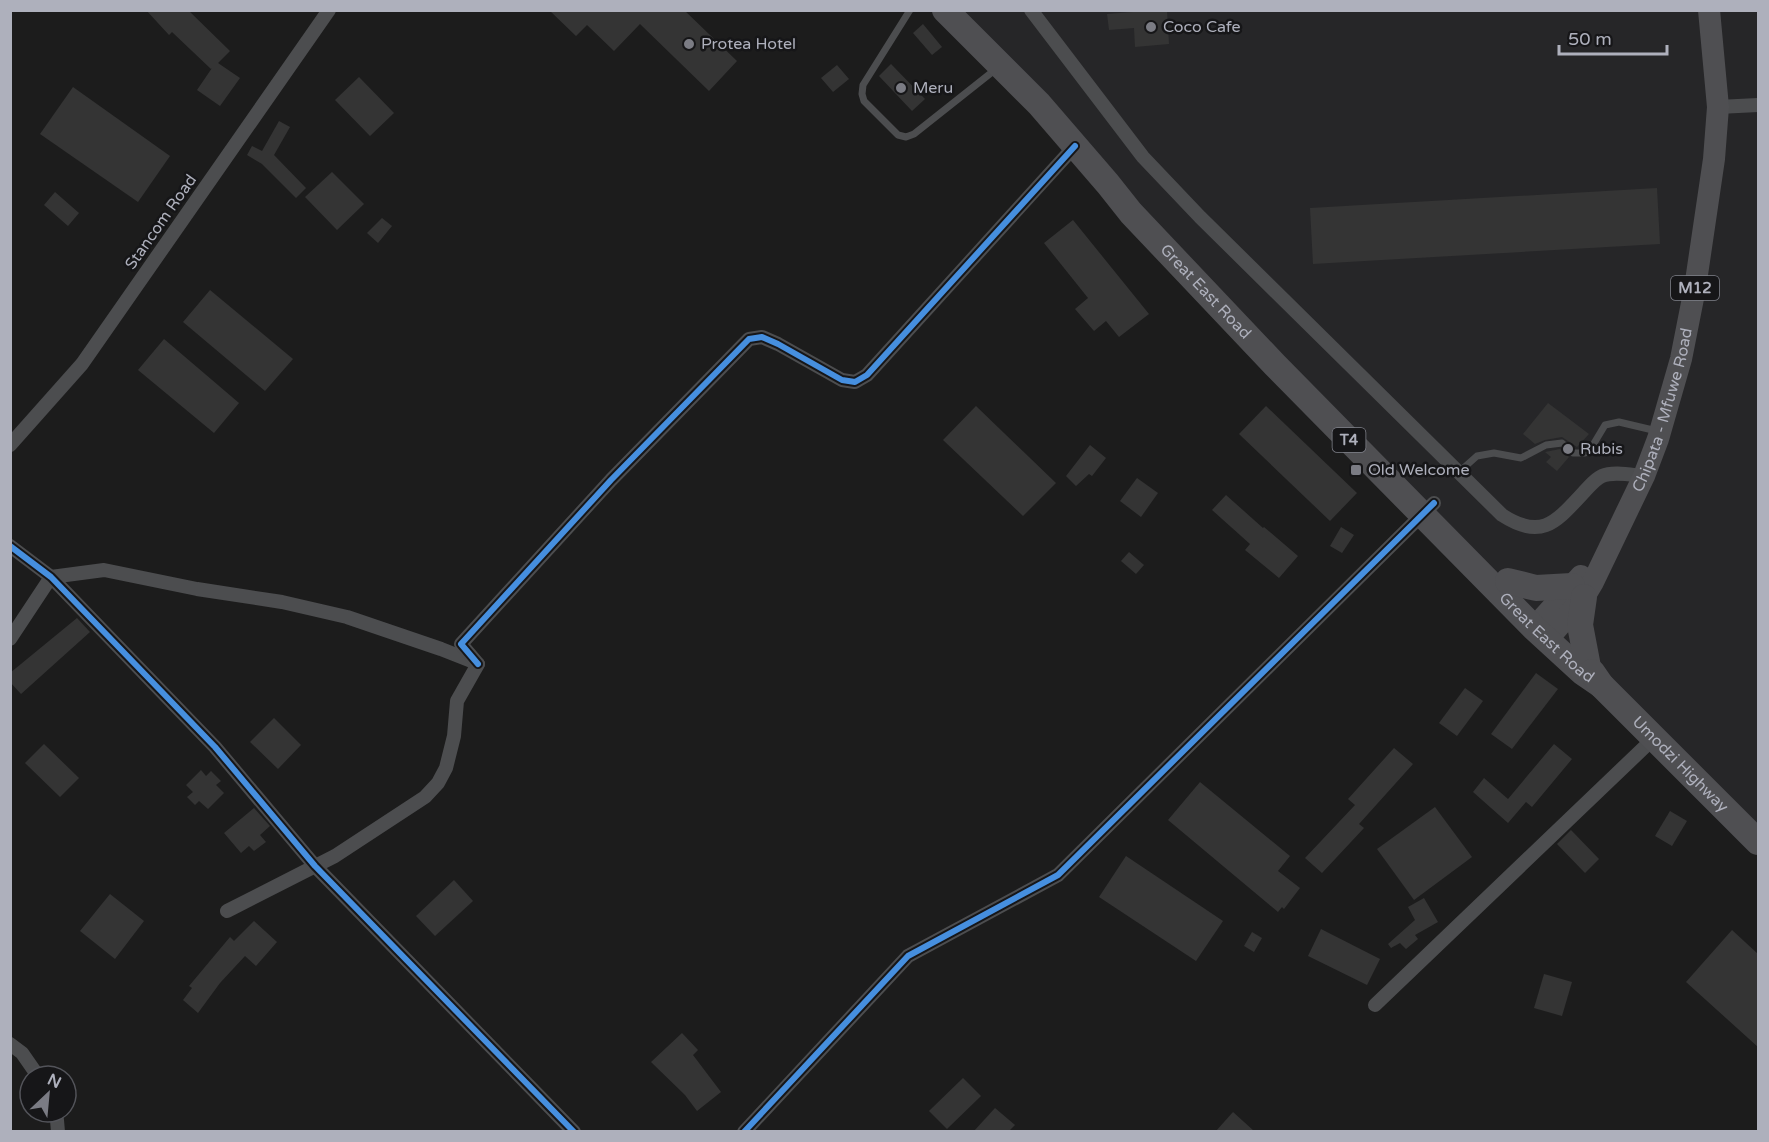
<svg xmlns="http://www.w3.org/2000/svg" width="1769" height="1142" font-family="'Varela Round',sans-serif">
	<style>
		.built { fill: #262628 }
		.building { fill: #343434 }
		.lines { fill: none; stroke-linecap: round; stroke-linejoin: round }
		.lane { stroke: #4c4d4f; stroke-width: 7 }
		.street { stroke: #4c4d4f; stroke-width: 14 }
		.primary { stroke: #4f4f52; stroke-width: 22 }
		.highway { stroke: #4f4f52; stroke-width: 26 }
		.cycleway-casing { stroke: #161618; stroke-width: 10 }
		.cycleway { stroke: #468fdf; stroke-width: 6 }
		.poi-dot { fill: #7b7c84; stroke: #161618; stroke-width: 2 }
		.labels { text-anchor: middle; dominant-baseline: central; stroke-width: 5; stroke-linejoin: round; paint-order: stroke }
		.shield { fill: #161618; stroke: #80828b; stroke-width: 1.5 }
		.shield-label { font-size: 15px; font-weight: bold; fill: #aeb0bc }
		.poi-label { font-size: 16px; fill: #aeb0bc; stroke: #161618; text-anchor: start }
		.street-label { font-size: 16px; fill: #aeb0bc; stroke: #161618 }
	</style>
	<rect width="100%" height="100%" fill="#1c1c1c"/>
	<polygon class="built" points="945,11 1758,11 1758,839"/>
	<g class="building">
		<polygon points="146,10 188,10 230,51 218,63 240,78 220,106 197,90 212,68 211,69 172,32 169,35"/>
		<polygon points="549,10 684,10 737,61 709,91 640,24 614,51 587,25 576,36"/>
		<polygon points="1133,10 1167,10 1169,44 1135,47 1134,28 1109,30 1107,14 1133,12"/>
		<polygon points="923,24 942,47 932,55 913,33"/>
		<polygon points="891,64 925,99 912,111 879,76"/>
		<polygon points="837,65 849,79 833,92 821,78"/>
		<polygon points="359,77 394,113 370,136 335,100"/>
		<polygon points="73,87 170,156 138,202 40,134"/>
		<polygon points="279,121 290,127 274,155 306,188 296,198 262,164 247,155 252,146 262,151"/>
		<polygon points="332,172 364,204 337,230 305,197"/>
		<polygon points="1657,188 1660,244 1313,264 1310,208"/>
		<polygon points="55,192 79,213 68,226 44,205"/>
		<polygon points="382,218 392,226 378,243 367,233"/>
		<polygon points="1073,220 1149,314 1119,337 1106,321 1094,331 1075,309 1088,298 1044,243"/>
		<polygon points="210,290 293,359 265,391 183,322"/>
		<polygon points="164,339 239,403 214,433 138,370"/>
		<polygon points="1548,403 1589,434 1577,447 1562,437 1545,440 1535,444 1523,434"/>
		<polygon points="976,406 1056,483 1023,516 943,440"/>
		<polygon points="1266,406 1357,493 1330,521 1239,434"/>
		<polygon points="1090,445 1106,458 1092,476 1089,474 1076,486 1066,476"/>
		<polygon points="1560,449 1569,457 1557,471 1546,462 1551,457 1545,452"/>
		<polygon points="1137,478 1158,493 1141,517 1120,501"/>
		<polygon points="1226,495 1263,528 1264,527 1298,556 1279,578 1245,550 1250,544 1212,510"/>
		<polygon points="1341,527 1354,535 1342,553 1330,546"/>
		<polygon points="1129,552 1144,565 1136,574 1121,561"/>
		<polygon points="77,618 90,632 21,694 10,682 10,673"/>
		<polygon points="1536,673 1558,689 1512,749 1491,734"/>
		<polygon points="1465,688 1483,701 1457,736 1439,723"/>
		<polygon points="274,718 301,745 278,769 250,742"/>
		<polygon points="44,744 79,778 60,797 25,763"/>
		<polygon points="1554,744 1572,759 1532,807 1526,802 1508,823 1473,792 1484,778 1508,799"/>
		<polygon points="1394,748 1413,764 1359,824 1364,828 1322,873 1305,858 1355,805 1348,799"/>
		<polygon points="201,770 206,776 211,771 221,781 216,785 224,793 208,809 199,801 195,805 187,797 193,792 186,785"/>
		<polygon points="1200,782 1290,856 1278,871 1300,888 1284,909 1282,907 1278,912 1168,820"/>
		<polygon points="1435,807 1472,857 1414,900 1377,849"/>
		<polygon points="254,808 270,826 260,835 266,842 254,851 249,846 241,853 224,833"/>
		<polygon points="1670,811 1687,821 1672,846 1655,836"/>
		<polygon points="1571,830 1599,859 1585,873 1557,844"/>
		<polygon points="1126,856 1223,921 1196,961 1099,897"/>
		<polygon points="454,880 473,901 435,936 416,916"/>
		<polygon points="110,894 144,921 115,959 80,931"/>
		<polygon points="1424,898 1438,922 1415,935 1418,939 1406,949 1400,943 1391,948 1388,944 1415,920 1408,907"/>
		<polygon points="254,921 277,942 256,966 245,956 220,983 198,1013 183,1000 192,988 189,986 230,937 234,941"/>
		<polygon points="1321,929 1380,959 1367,985 1308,956"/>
		<polygon points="1732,930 1758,954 1758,1047 1686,982"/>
		<polygon points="1252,932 1262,938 1254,952 1244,946"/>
		<polygon points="1544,974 1572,982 1562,1016 1534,1008"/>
		<polygon points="682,1033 698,1050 693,1055 721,1092 697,1111 685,1095 651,1062"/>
		<polygon points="963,1078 981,1096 947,1129 929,1111"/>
		<polygon points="995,1108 1015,1125 1009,1131 974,1131"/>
		<polygon points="1233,1112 1254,1131 1216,1131"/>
	</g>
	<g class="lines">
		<g class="lane">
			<polyline points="910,10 863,85 862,94 864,101 898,135 906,137 914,134 996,69"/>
			<polyline points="1459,472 1477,456 1494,453 1521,458 1546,445 1562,443 1573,453 1585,453 1593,445 1605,425 1619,422 1657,431"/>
		</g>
		<g class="street">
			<path d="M1031,10L1143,157L1200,217L1502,515C1542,541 1556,522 1584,492C1590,486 1595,479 1602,476C1613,471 1632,475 1644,476"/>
			<polyline points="1718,107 1758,105"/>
			<polyline points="10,445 82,364 329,10"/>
			<polyline points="10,546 51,577 215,747 315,866 574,1132"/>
			<polyline points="10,639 51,577 104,570 197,589 282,602 347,617 441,649 474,662"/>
			<polyline points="478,664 461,644 611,480 749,339 762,337 778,344 842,380 855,382 867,375 1075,146"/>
			<polyline points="227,911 335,856 425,797 438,783 446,768 454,736 457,701 478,664"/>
			<polyline points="1375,1005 1654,738"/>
			<polyline points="10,1044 22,1053 38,1076"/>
			<polyline points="54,1112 57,1120 58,1132"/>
			<polyline points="744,1132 908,956 1058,875 1434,503"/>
		</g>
		<g class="primary">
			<polyline points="1534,628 1581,576"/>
			<path id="s1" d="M1546,641L1584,597L1593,582L1644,476L1658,439L1681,359L1695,288L1714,159L1718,107L1709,10"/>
		</g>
		<g class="highway">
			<path id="s2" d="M945,10L1039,104L1108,184L1131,213L1275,365L1534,628L1582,672L1601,685"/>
			<polyline points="1508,581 1536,588 1572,586"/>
			<polyline points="1584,597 1580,625 1588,667"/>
			<path id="s3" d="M1592,672L1601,685L1758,842"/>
		</g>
		<g class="cycleway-casing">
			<g id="cycleway">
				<polyline points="10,546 51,577 215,747 315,866 574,1132"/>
				<polyline points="478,664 461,644 611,480 749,339 762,337 778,344 842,380 855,382 867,375 1075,146"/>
				<polyline points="744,1132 908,956 1058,875 1434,503"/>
			</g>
		</g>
		<use href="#cycleway" class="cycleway"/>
	</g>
	<g class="poi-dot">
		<circle cx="1151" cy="27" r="6"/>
		<circle cx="689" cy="44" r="6"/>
		<circle cx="901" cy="88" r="6"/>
		<circle cx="1568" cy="449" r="6"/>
		<rect x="1350" y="464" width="12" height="12" rx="3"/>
	</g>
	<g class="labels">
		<g class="shield">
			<rect x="1671" y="276" width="48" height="24" rx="4.5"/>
			<rect x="1332.5" y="428" width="33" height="24" rx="4.5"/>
		</g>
		<g class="shield-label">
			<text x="1695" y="288">M12</text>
			<text x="1349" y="440">T4</text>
		</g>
		<g class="poi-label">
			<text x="1163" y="27">Coco Cafe</text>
			<text x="701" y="44">Protea Hotel</text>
			<text x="913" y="88">Meru</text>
			<text x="1580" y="449">Rubis</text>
			<text x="1368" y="470">Old Welcome</text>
		</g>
		<g class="street-label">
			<text transform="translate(161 222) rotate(-55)">Stancom Road</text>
			<text stroke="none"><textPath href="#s2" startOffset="384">Great East Road</textPath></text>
			<text stroke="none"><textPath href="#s1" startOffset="262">Chipata - Mfuwe Road</textPath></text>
			<text stroke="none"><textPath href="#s2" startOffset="870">Great East Road</textPath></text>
			<text stroke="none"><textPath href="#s3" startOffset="128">Umodzi Highway</textPath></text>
		</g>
	</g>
	<rect width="1769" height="1142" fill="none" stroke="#aeb0bc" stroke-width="24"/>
	<g transform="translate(48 1094) rotate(26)"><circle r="28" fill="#161618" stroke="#53545a" stroke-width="1.5"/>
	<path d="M0-4.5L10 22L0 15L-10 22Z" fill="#7b7c84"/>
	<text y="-9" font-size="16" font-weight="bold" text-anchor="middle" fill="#aeb0bc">N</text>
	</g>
	<path d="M1559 45v9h108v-9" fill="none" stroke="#aeb0bc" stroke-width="3"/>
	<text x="1568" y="45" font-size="18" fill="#aeb0bc" stroke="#161618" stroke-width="4.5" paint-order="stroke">50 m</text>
</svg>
